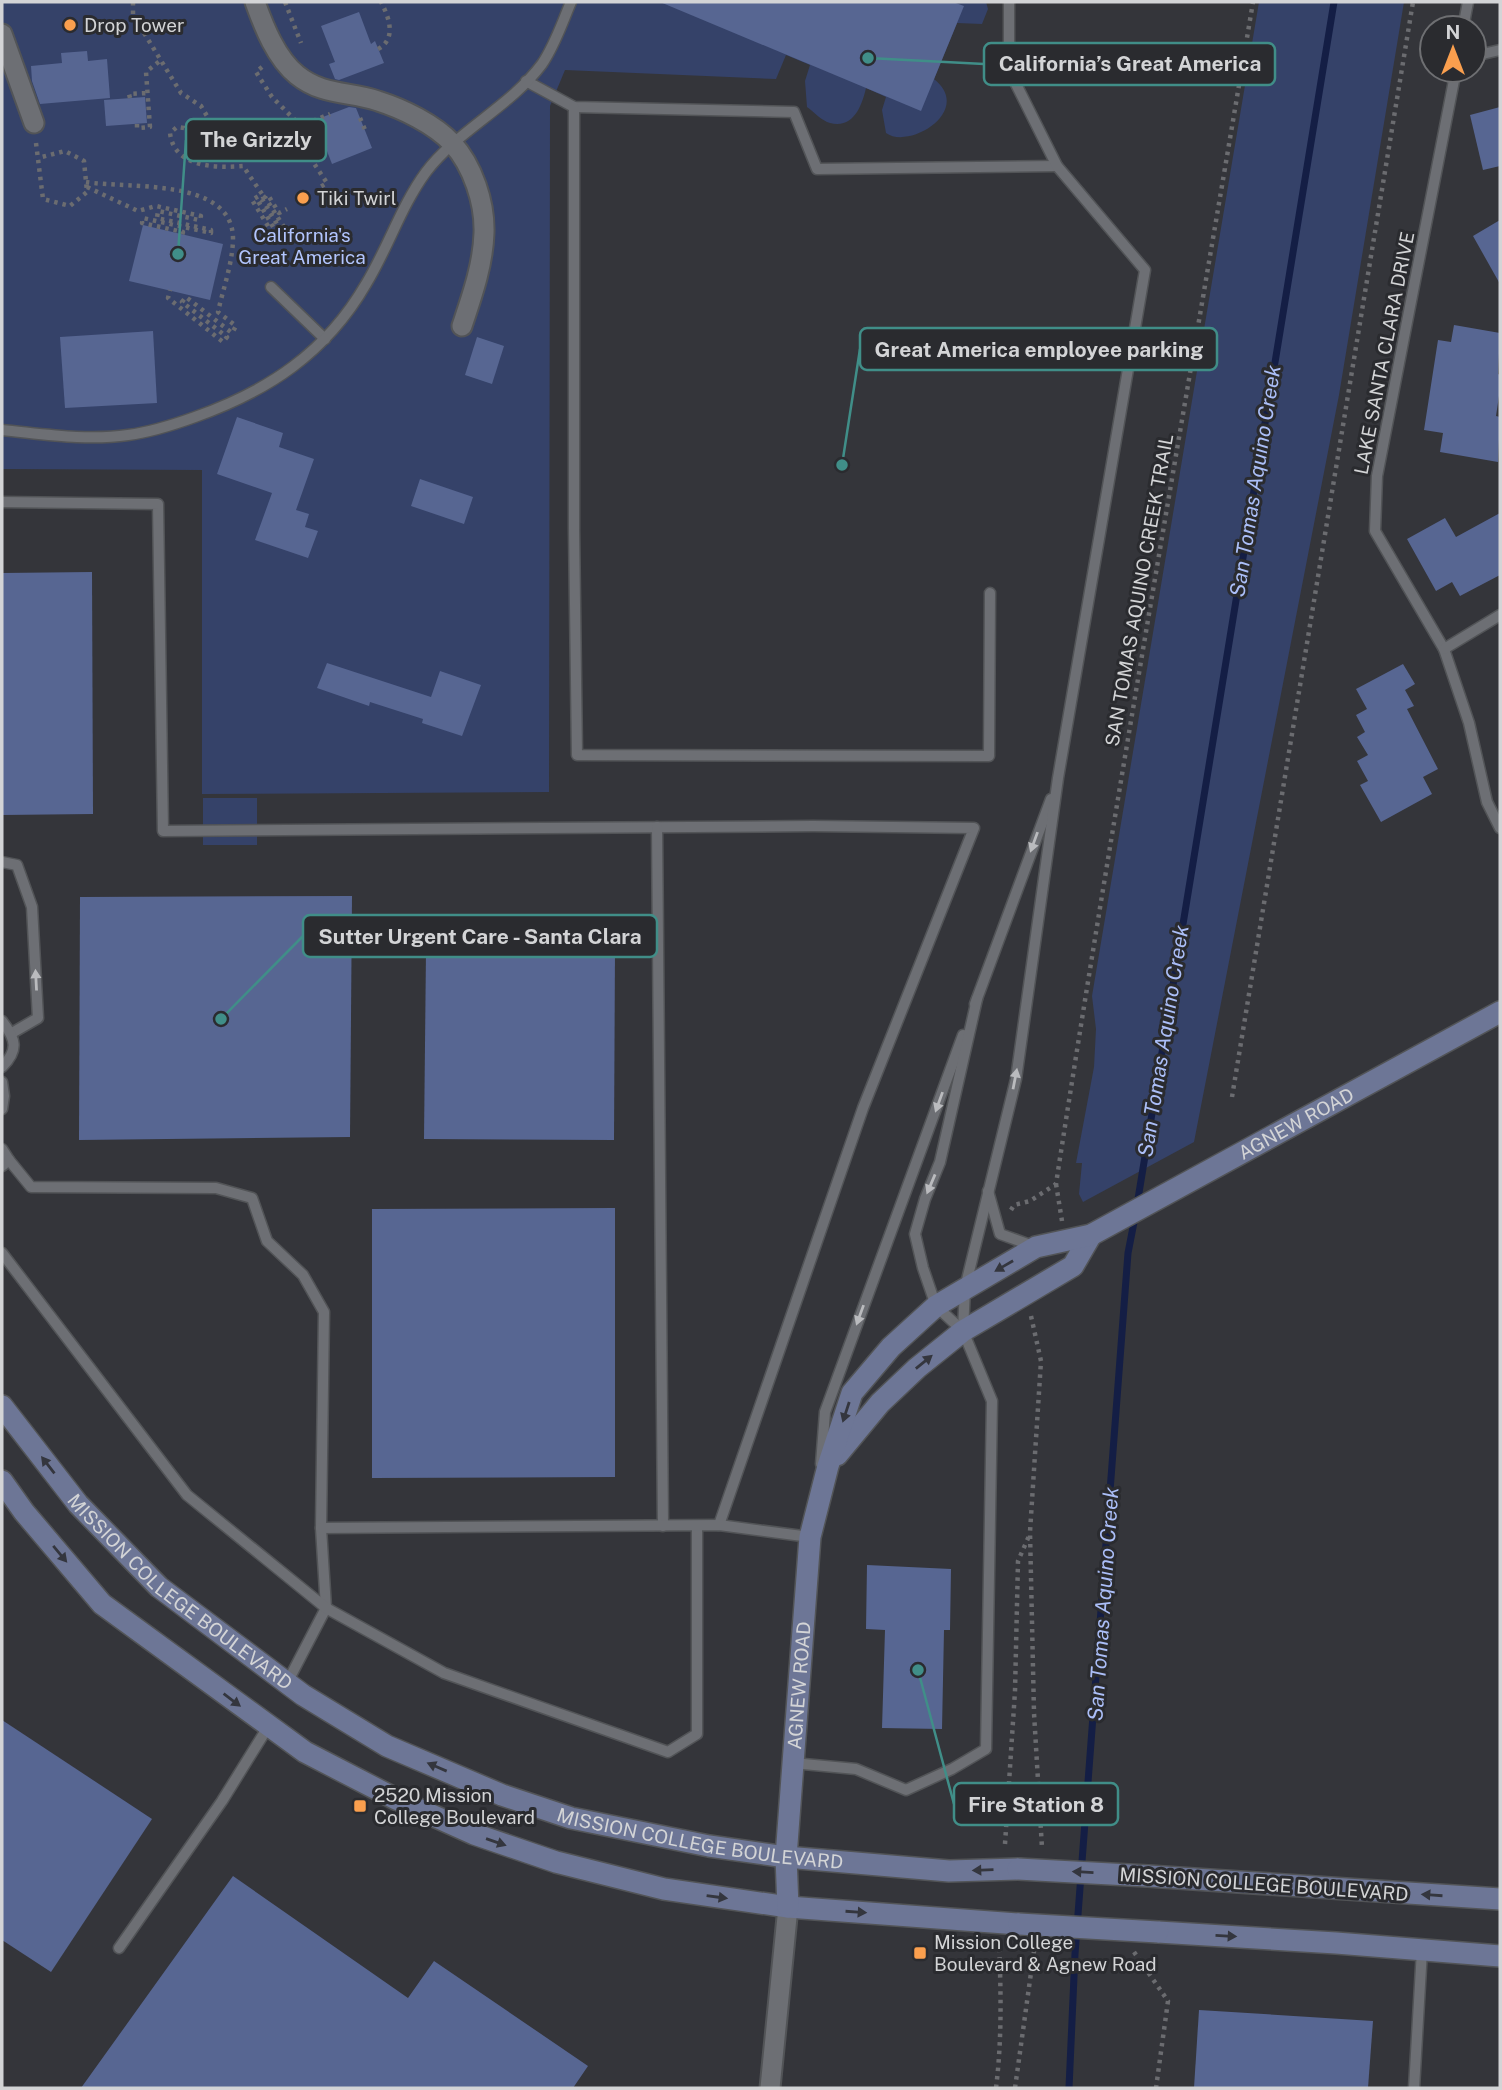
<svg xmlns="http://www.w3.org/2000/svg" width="1502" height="2090" font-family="'Public Sans',sans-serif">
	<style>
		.green { fill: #354269 }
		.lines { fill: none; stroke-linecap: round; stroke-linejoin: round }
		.stream { stroke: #141e45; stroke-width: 7 }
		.building { fill: #576692 }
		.lane-casing { stroke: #525457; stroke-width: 13 }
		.street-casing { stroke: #525457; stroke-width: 23 }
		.secondary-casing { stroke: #525457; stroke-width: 24 }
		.path { stroke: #6b6c70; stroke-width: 4.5; stroke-dasharray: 3.5 5; stroke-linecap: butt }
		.lane { stroke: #6d6f74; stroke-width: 10 }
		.street { stroke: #6d6f74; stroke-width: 19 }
		.secondary { stroke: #6d7696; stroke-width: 21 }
		.secondary-bridge-casing { stroke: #525457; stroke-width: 24; stroke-linecap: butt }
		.secondary-bridge { stroke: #6d7696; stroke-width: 21 }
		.oneway { fill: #babbbe }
		.oneway2 { fill: #34363e }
		.poi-dot { fill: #fa9f4e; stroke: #2a2b2f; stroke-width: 2.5 }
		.labels { text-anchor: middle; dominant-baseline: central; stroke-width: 6; stroke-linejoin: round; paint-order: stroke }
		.poi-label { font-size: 19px; fill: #d3d4d6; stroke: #2a2b2f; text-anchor: start }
		.park-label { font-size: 19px; fill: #b2c5fe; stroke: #2a2b2f }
		.street-label { font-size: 19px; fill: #d3d4d6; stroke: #2a2b2f }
		.water-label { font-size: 21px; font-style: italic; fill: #abbef7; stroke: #2a2b2f }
		.leader { fill: none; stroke: #408e88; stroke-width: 2.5 }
		.callout-dot { fill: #408e88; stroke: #2a2b2f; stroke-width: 2.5 }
		.callout { fill: #2a2b2f; stroke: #408e88; stroke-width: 2.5 }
		.callout-label { font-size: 21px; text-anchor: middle; font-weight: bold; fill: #d3d4d6 }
	</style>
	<rect width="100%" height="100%" fill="#34353a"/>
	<g class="green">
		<path d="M2,2H986L988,9L982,24L957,23L934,79C974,111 909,150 886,133L882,110L886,97L866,88C862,105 854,129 830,123C822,121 814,112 807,107L805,81L810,65L786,55L776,79L565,70L550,106L549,792L202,794V470L2,469Z"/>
		<polygon points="1259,2 1404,2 1339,395 1194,1142 1083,1202 1079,1194 1082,1163 1076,1163 1094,1067 1096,1029 1092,996"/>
		<rect x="203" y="798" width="54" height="47"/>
	</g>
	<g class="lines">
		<g class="stream">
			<polyline points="1137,1205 1334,2"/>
			<polyline points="1069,2088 1075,1954 1128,1253 1135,1217"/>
		</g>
	</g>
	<g class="building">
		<polygon points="660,2 953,2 964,6 921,111"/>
		<polygon points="359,12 371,44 375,41 384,63 339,80 335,79 329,64 335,62 321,26"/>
		<polygon points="87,51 88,61 107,59 110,98 40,104 32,81 31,66 62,63 61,53"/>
		<polygon points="145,97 147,123 106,126 104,100"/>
		<polygon points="349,107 356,108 372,148 332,164 315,120"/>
		<polygon points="1500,107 1500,166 1483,170 1470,115"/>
		<polygon points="1500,220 1500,284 1473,236"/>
		<polygon points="143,225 223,244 210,300 129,281"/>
		<polygon points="1454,325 1500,333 1498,374 1500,375 1500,389 1496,416 1500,417 1498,462 1440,452 1443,433 1424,430 1438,340 1451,342"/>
		<polygon points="153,331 157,403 65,408 60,337"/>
		<polygon points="477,337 504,346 492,384 465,375"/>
		<polygon points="237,417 283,433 279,447 314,459 296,510 309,514 305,527 318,531 308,558 255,540 272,493 217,474"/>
		<polygon points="420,479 473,497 464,524 411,506"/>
		<polygon points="1500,513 1500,575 1460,596 1452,582 1436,591 1407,539 1445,518 1456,537"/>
		<polygon points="92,572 93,814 2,815 2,573"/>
		<polygon points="327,663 431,697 440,671 481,685 462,736 422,723 423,719 370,702 369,706 317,688"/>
		<polygon points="1403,664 1415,684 1405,690 1414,706 1407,709 1438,769 1423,777 1432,794 1381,822 1360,785 1368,781 1357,761 1368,755 1357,737 1365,732 1356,715 1367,709 1356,689"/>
		<polygon points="352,896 350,1137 79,1140 80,897"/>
		<polygon points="615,949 614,1140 424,1139 426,951"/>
		<polygon points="615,1208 615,1477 372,1478 372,1209"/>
		<polygon points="867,1565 951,1569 950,1630 944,1630 942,1729 882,1728 885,1630 866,1629"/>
		<polygon points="2,1720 152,1819 51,1972 2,1940"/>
		<polygon points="233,1876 408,1998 434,1961 588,2066 573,2088 81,2088"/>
		<polygon points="1199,2010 1373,2021 1368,2088 1194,2088"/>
	</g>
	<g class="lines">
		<g class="lane-casing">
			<g id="lane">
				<polyline points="1463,28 1468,2"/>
				<polyline points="1474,56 1500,50"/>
				<polyline points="1456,70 1377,476 1375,531 1444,649 1469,723 1487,802 1500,828"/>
				<polyline points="526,81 574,107 794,112 817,169 1057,166"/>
				<polyline points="574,107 574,529 577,755 989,756 990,593"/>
				<polyline points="271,287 325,339"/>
				<path d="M2,430C44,434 86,441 128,435C151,432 173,425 195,417C268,391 326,353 366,284C388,248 401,206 426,172C458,130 510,107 542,64C555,45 562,23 571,2"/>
				<polyline points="2,502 158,504 163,831 813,826 974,828 863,1108 719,1525"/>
				<polyline points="1444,649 1500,615"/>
				<polyline points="657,827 663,1526"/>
				<polyline points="2,862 17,865 32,907 38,1018 12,1033"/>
				<polyline points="975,1004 1051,799"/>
				<path d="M2,1021C16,1039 19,1050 2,1067"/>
				<polyline points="2,1082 4,1096 2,1109"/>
				<polyline points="2,1149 9,1160 2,1166"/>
				<polyline points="9,1160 31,1187 216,1188 252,1198 267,1241 303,1275 324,1312 321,1528 326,1608 287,1683"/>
				<polyline points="988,1191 1000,1234 1036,1247"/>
				<polyline points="2,1253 187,1495 326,1608 444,1673 668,1752 697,1734 697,1526"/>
				<polyline points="963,1331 965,1288 1016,1079 1058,778 1145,270 1057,166 1009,70 1009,2"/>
				<polyline points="821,1464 825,1412 963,1035"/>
				<polyline points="321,1528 719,1525 810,1537"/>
				<polyline points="793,1763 856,1769 906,1790 952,1769 986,1749 992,1401 963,1331 936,1306 923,1268 915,1234 925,1199 940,1162 977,999"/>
				<polyline points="119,1948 222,1801 268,1727"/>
				<polyline points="1414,2088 1422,1950"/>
			</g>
		</g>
		<g class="street-casing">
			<g id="street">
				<path d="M255,2C264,27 276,58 297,75C323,96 349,91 378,101C403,109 434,124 452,143C473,166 485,203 484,233C483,265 472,296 462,326"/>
				<polyline points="2,34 34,123"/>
				<polyline points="770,2088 788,1907"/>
			</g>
		</g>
		<g class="secondary-casing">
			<g id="secondary">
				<path id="s1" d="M2,1406L78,1504L159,1587L303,1695L387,1746L502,1795L571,1818L709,1846L786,1857L949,1871L1018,1869"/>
				<polyline points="837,1455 880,1403 917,1368 963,1331 1073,1266 1091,1235"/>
				<polyline points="2,1481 24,1512 102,1604 305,1752 396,1799 474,1834 556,1862 664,1889 788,1907 1019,1924"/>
				<polyline points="1148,1876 1500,1899"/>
				<path id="s2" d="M788,1907L786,1857L810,1537L828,1466L852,1393L891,1347L936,1306L1036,1247L1091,1235L1500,1012"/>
				<polyline points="1158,1932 1336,1943 1500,1956"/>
			</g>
		</g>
		<g class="path">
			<path d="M133,2V15L181,93L201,106L216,131L217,141L215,145L205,148L194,143L184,128L177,127L170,133C174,168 216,168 243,166L262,194L252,200L276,239L279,237L258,201L262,199L283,234L287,232L265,197L268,195L279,213L287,209"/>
			<polyline points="285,2 301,43"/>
			<path d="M378,49C397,39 389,17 381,2"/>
			<polyline points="262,67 256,72 272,97 294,119 303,147 327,183 320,187"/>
			<polyline points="130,98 129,94 148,93"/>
			<polyline points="360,118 366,132"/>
			<polyline points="137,124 137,128 150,127 146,72 161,60"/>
			<polyline points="36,143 43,199 70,206 87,192 84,161 65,151 38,158"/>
			<polyline points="325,146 315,120 330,114"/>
			<path d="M86,182C127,189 232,177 233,238C233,262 223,289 218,312L236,326L232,333L186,297L182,302L227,337L223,342L168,298L170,290"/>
			<polyline points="87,187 138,211 156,206 201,216 199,220 158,211 157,218 211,230 211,233 143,218 142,223 183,232 182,235"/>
			<polyline points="1232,1097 1413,2"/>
			<polyline points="1056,1184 1062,1221"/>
			<path d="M1011,1210L1014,1205L1030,1201L1056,1184C1117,789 1187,396 1253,2"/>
			<polyline points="1031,1316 1041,1361 1030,1532 1034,1713 1042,1848"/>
			<polyline points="1005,1844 1015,1691 1018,1561 1029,1536"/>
			<polyline points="1134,1952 1168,2001 1156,2088"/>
			<path d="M996,2088C1002,2040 1001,1991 999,1942"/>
			<polyline points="1015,2088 1035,1944"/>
		</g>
		<use href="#lane" class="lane"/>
		<use href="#street" class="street"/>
		<use href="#secondary" class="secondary"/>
		<g class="secondary-bridge-casing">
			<g id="secondary-bridge">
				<polyline points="1018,1869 1148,1876"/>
				<polyline points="1019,1924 1158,1932"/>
			</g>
		</g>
		<use href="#secondary-bridge" class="secondary-bridge"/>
	</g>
	<defs><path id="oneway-solid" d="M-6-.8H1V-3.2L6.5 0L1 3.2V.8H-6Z" transform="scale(1.75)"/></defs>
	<g class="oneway">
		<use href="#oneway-solid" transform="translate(1034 842) rotate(110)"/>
		<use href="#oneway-solid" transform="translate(36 980) rotate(-93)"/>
		<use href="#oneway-solid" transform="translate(1015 1079) rotate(-79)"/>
		<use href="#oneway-solid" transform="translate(939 1102) rotate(110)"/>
		<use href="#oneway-solid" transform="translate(931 1184) rotate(113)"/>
		<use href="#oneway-solid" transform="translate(860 1315) rotate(110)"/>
	</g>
	<g class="oneway2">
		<use href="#oneway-solid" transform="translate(1004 1266) rotate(150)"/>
		<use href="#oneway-solid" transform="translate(924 1362) rotate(-39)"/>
		<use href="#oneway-solid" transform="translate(846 1412) rotate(108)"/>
		<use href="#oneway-solid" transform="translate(48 1465) rotate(-128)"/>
		<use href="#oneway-solid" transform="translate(60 1554) rotate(50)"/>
		<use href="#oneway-solid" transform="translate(232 1700) rotate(37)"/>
		<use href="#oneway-solid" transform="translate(437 1767) rotate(-157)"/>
		<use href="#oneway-solid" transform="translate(496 1842) rotate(19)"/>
		<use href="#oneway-solid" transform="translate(983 1870) rotate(178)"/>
		<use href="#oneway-solid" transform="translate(1083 1872) rotate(-177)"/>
		<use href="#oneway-solid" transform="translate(1432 1895) rotate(-176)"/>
		<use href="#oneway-solid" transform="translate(717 1897) rotate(8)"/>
		<use href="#oneway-solid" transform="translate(856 1912) rotate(4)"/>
		<use href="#oneway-solid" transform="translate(1226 1936) rotate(3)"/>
	</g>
	<g class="poi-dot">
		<circle cx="70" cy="25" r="7"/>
		<circle cx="303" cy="198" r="7"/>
		<rect x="353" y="1799" width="14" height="14" rx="3.5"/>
		<rect x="913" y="1946" width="14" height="14" rx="3.5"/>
	</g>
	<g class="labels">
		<g class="poi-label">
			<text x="84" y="25">Drop Tower</text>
			<text x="317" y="198">Tiki Twirl</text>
			<text x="374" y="1795">2520 Mission<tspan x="374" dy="22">College Boulevard</tspan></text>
			<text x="934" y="1942">Mission College<tspan x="934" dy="22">Boulevard &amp; Agnew Road</tspan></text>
		</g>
		<g class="park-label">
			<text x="302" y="235">California's<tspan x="302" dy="22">Great America</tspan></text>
		</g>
		<g class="street-label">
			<text transform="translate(1384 353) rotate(-79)">LAKE SANTA CLARA DRIVE</text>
			<text transform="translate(1139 590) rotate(-80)">SAN TOMAS AQUINO CREEK TRAIL</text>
			<text stroke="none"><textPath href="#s2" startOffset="1048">AGNEW ROAD</textPath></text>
			<text stroke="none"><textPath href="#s1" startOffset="259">MISSION COLLEGE BOULEVARD</textPath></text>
			<text stroke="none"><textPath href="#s2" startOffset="222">AGNEW ROAD</textPath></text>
			<text stroke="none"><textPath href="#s1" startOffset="847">MISSION COLLEGE BOULEVARD</textPath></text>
			<text transform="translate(1264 1884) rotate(4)">MISSION COLLEGE BOULEVARD</text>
		</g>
		<g class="water-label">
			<text transform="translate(1255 481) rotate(-81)">San Tomas Aquino Creek</text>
			<text transform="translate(1163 1041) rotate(-81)">San Tomas Aquino Creek</text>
			<text transform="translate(1103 1604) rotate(-86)">San Tomas Aquino Creek</text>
		</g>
	</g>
	<path class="leader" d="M868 58L984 64M178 254L186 140M842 465L860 349M221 1019L303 936M918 1670L954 1804"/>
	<g class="callout-dot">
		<circle cx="868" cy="58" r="7"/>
		<circle cx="178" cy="254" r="7"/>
		<circle cx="842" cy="465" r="7"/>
		<circle cx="221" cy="1019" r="7"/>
		<circle cx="918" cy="1670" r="7"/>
	</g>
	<g class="callout">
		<rect x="984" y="43" width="291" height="42" rx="7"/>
		<rect x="186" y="119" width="140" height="42" rx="7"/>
		<rect x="860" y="328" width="357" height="42" rx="7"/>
		<rect x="303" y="915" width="354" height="42" rx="7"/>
		<rect x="954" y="1783" width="164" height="42" rx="7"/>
	</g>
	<g class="callout-label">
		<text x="1130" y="71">California’s Great America</text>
		<text x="256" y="147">The Grizzly</text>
		<text x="1039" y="357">Great America employee parking</text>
		<text x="480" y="944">Sutter Urgent Care - Santa Clara</text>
		<text x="1036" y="1812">Fire Station 8</text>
	</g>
	<rect width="1502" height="2090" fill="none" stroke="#d3d4d6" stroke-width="7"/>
	<g transform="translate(1453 49)"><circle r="33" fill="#2a2b2f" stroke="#6e6f72" stroke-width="2"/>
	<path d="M0-5L12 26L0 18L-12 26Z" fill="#fa9f4e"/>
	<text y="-10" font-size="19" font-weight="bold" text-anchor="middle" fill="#d3d4d6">N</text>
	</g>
</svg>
